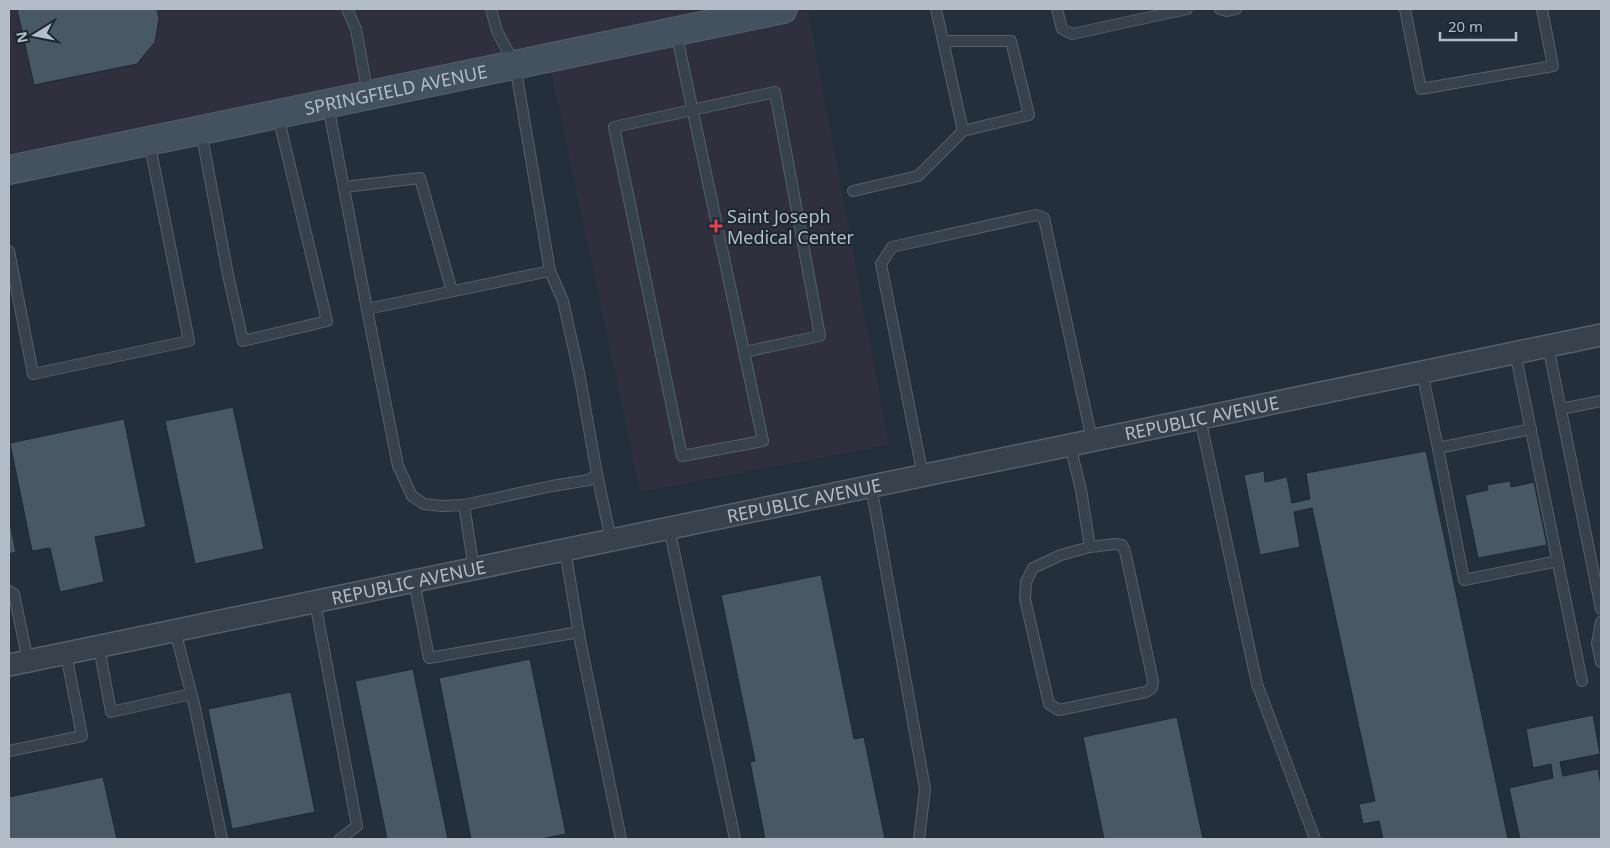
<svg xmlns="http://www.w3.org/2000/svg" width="1610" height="848" font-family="'Noto Sans',sans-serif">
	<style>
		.medical { fill: #2f2f3d }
		.building { fill: #495865; stroke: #1e2933 }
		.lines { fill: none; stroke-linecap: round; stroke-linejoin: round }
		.lane-casing { stroke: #55606a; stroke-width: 12 }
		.street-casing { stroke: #55606a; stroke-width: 24 }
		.secondary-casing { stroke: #55606a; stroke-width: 30 }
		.lane { stroke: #37424c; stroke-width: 10 }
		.street { stroke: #37424c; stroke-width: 21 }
		.secondary { stroke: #44515f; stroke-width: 28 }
		.health-dot { fill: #e0444e; stroke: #1c2731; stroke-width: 2 }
		.labels { text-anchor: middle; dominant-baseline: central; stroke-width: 4; stroke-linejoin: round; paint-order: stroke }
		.street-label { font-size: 18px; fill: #b2bdc8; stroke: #1c2731 }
		.poi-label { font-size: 18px; fill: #b2bdc8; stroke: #1c2731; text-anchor: start }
	</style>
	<rect width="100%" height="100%" fill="#23303c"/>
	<polygon class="medical" points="9,9 808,9 889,445 640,492 545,44 9,154"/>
	<g class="building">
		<polygon points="17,9 157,9 159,19 155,42 137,64 34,85"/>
		<polygon points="233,407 264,549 195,564 165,421"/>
		<polygon points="124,419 146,527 95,537 104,582 60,592 50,548 32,551 10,443"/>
		<polygon points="1426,451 1508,839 1383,839 1379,821 1363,824 1359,804 1375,801 1312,508 1294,512 1300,547 1260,555 1244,475 1264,471 1265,482 1287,477 1292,503 1310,499 1306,473"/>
		<polygon points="1510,481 1511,487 1534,482 1547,545 1478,558 1465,495 1488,490 1487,485"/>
		<polygon points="9,519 16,552 9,554"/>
		<polygon points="821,575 854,739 864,737 885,839 765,839 750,762 755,761 721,595"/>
		<polygon points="530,659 566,834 541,839 471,839 439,678"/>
		<polygon points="413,669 448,839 387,839 355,681"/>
		<polygon points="291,692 315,812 232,829 208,709"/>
		<polygon points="1593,715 1600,754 1560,762 1563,776 1598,769 1601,786 1601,839 1520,839 1509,788 1553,778 1551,764 1533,768 1526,729"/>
		<polygon points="1177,717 1203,839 1104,839 1083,737"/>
		<polygon points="103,777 117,839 9,839 9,797"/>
	</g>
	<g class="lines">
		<g class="lane-casing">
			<g id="lane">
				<polyline points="347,9 356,29 368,95"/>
				<polyline points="936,9 963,131 1029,115 1011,41 944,41"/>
				<polyline points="1057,9 1062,29 1072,34 1187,9"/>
				<polyline points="1220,9 1227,11 1236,9"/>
				<polyline points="1405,9 1421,89 1553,66 1542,9"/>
				<path d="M676,32C705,168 734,304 763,441L682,456L614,127L775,92L820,336L744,352"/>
				<polyline points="328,105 367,309 550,271 515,65 497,31 491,9"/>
				<polyline points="201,131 228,275 243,341 327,321 278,116"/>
				<polyline points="344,187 420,178 452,291"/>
				<polyline points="853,191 918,176 963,131"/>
				<polyline points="9,251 33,374 189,341 149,141"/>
				<polyline points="367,309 398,466 412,496 424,504 442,506 464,505 552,486 589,480 597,474 579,373 563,301 550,271"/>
				<polyline points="1548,346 1601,609"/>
				<polyline points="1515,352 1582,681"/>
				<polyline points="1422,372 1438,448"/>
				<polyline points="1561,409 1601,401"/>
				<polyline points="1200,418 1257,684 1315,839"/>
				<polyline points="1531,429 1438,448 1464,580 1558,561"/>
				<polyline points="1070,445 1081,490 1090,547 1061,555 1033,568 1026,582 1025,599 1049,704 1059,710 1146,692 1152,688 1153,681 1125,551 1122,545 1115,544 1090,547"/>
				<polyline points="597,474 611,540"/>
				<polyline points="923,476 881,264 892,247 1036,215 1044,218 1092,440"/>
				<polyline points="871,486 925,789 919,839"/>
				<polyline points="464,505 474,569"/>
				<polyline points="669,528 735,839"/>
				<polyline points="565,550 580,640 621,839"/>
				<polyline points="414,581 429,658 579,632"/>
				<polyline points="9,591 14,594 28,661"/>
				<polyline points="315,602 357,826 340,839"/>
				<polyline points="1601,622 1597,643 1601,662"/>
				<polyline points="175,631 194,704 222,839"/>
				<polyline points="99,647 111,712 191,694"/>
				<polyline points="9,751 82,736 66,654"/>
			</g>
		</g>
		<g class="street-casing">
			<g id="street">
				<path id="s1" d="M9,665L1601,335"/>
			</g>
		</g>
		<g class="secondary-casing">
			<g id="secondary">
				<path id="s2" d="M9,170L783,9"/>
			</g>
		</g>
		<use href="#lane" class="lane"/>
		<use href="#street" class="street"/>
		<use href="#secondary" class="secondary"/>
	</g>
	<path class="health-dot" d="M713.5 218.5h5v5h5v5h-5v5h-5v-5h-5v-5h5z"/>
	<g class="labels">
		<g class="street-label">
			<text stroke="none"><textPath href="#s2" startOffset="395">SPRINGFIELD AVENUE</textPath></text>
			<text stroke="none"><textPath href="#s1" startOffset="1218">REPUBLIC AVENUE</textPath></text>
			<text stroke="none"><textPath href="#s1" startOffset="812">REPUBLIC AVENUE</textPath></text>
			<text stroke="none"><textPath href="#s1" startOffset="408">REPUBLIC AVENUE</textPath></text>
		</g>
		<g class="poi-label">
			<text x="727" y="216">Saint Joseph<tspan x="727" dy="21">Medical Center</tspan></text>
		</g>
	</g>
	<rect width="1610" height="848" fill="none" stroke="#b2bdc8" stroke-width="20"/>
	<g transform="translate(35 35) rotate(260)" stroke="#1c2731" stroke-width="4" paint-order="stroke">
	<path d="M0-4L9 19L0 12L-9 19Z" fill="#b2bdc8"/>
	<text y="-8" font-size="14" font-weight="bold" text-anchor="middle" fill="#b2bdc8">N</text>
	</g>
	<path d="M1440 32v8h76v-8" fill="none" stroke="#b2bdc8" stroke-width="2.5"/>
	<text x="1448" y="32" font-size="15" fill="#b2bdc8" stroke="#1c2731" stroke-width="4" paint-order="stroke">20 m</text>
</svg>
